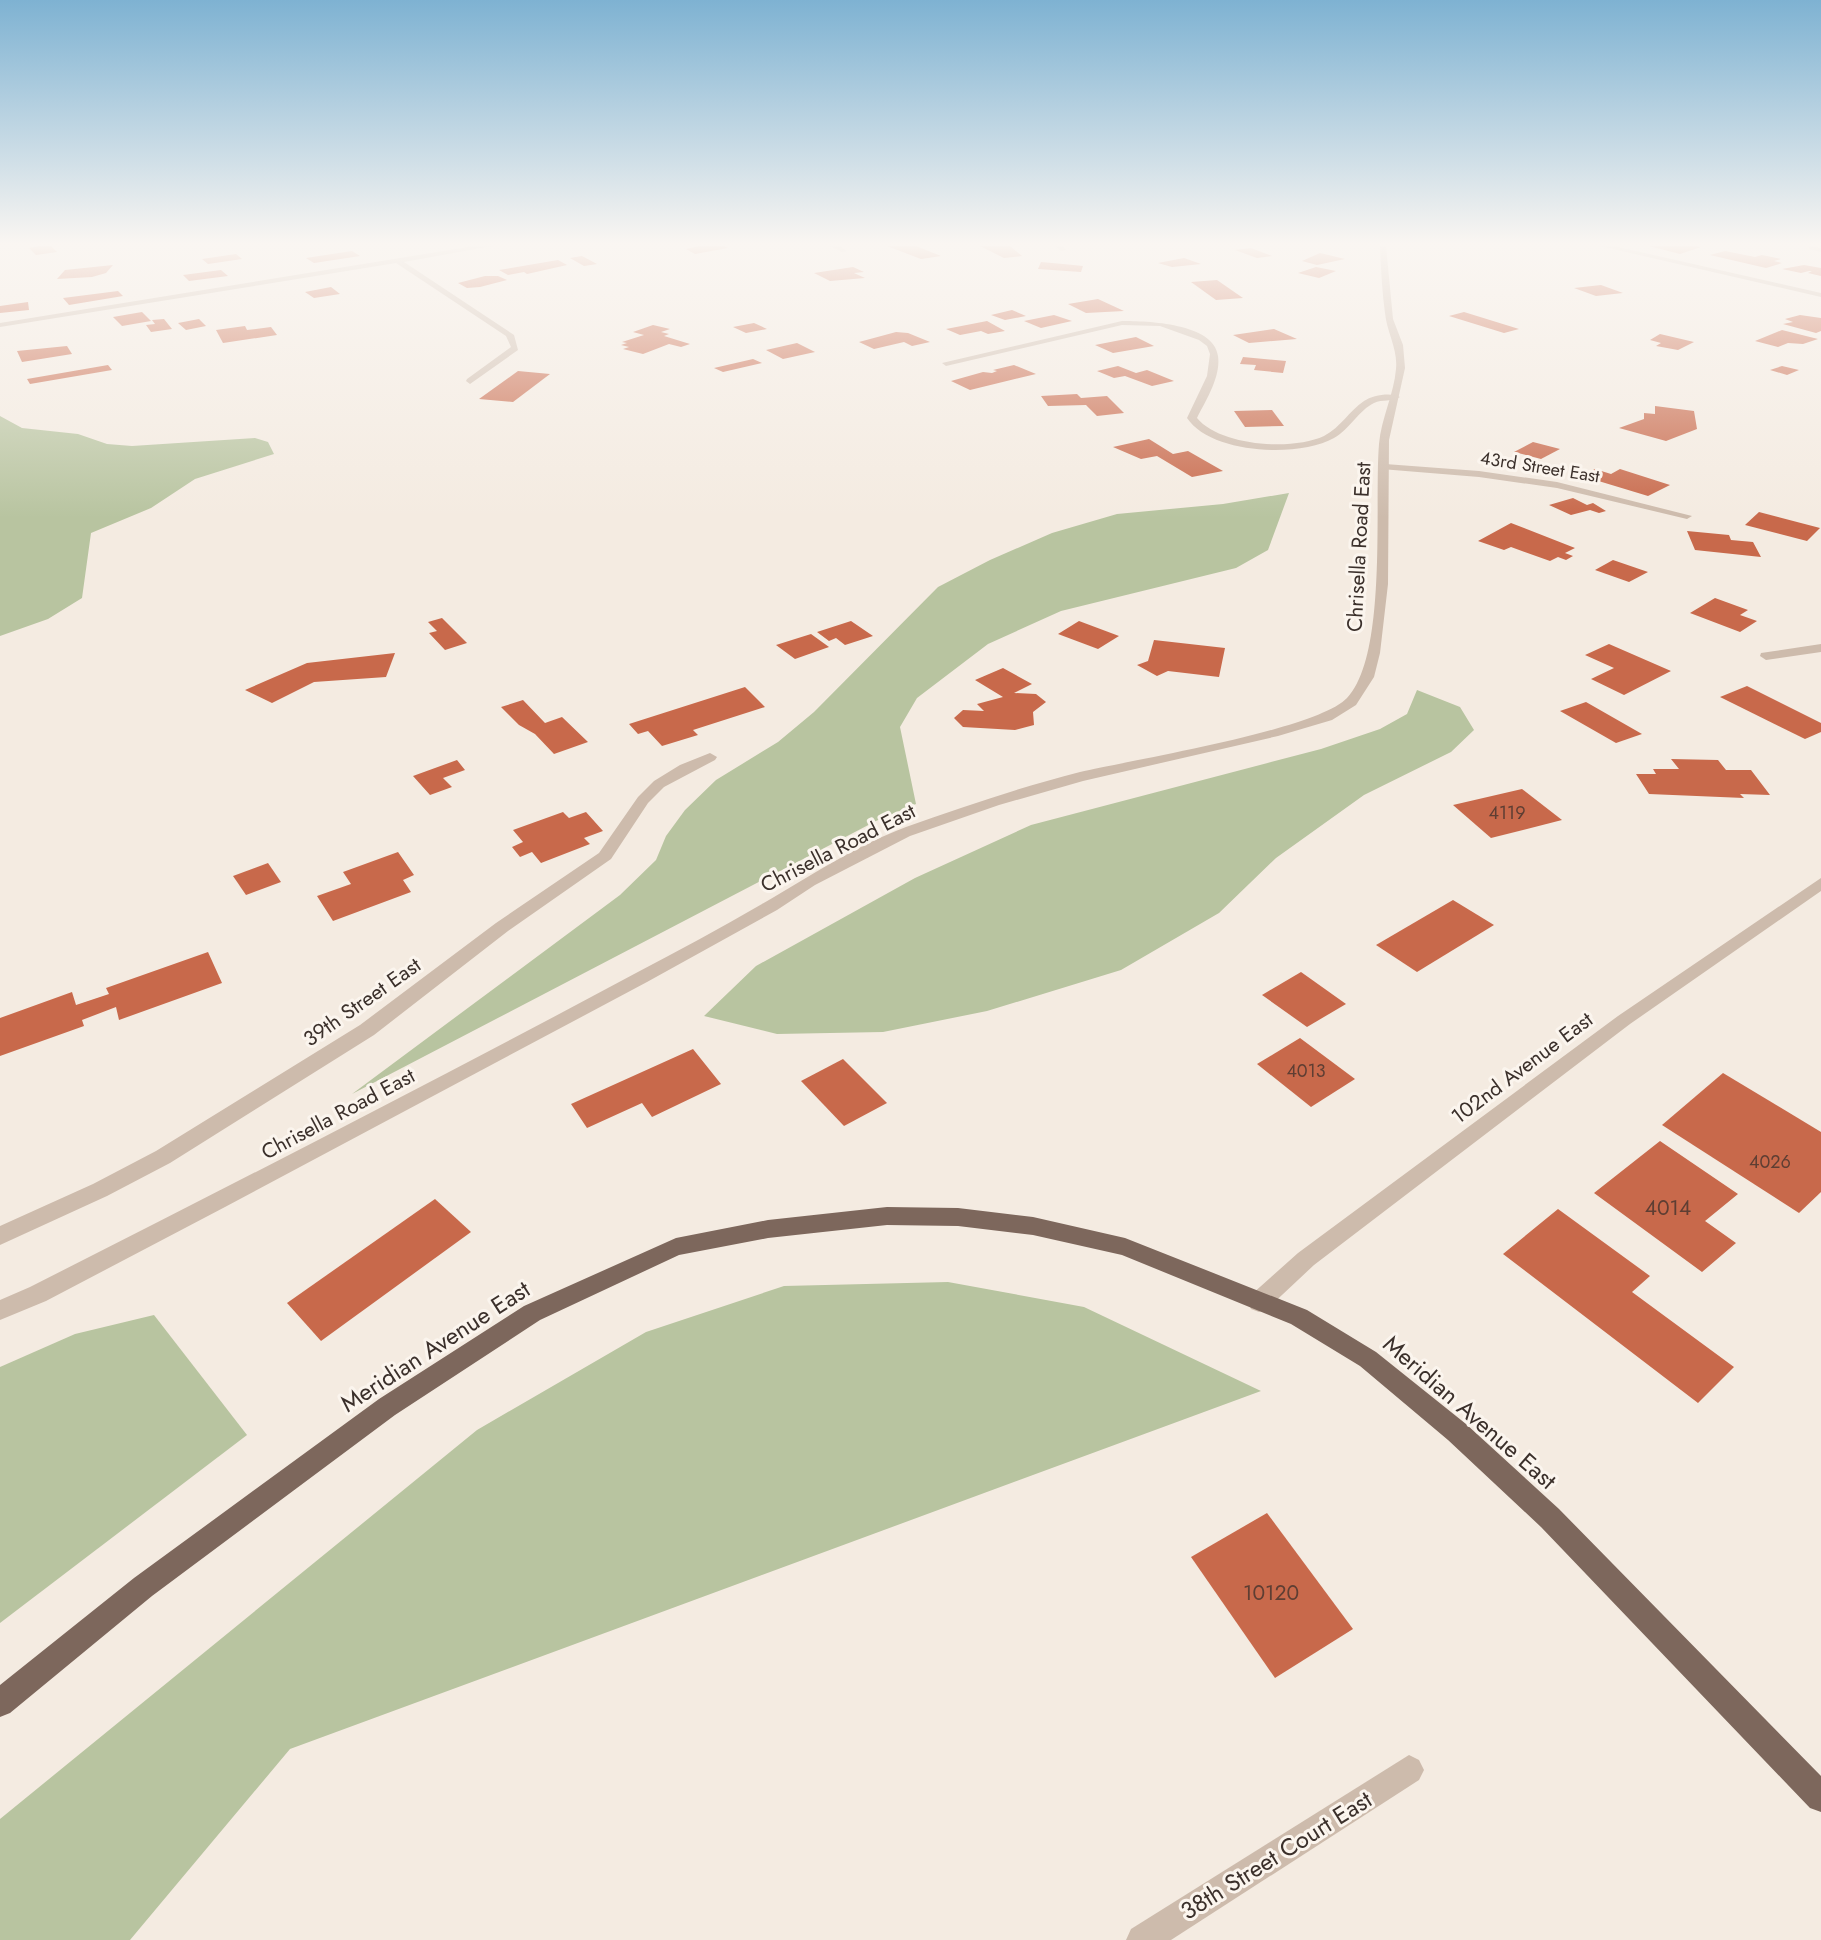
<svg xmlns="http://www.w3.org/2000/svg" width="1821" height="1940" font-family="Jost,sans-serif">
	<style>
		.green { fill: #b8c4a0 }
		.building { fill: #c8694b }
		.lines { fill: none; stroke-linecap: round; stroke-linejoin: round }
		.service { fill: #cdbbac; fill-rule: evenodd }
		.minor { fill: #cdbbac; fill-rule: evenodd }
		.tertiary { fill: #cdbbac; fill-rule: evenodd }
		.primary { fill: #7d675c; fill-rule: evenodd }
		.labels { text-anchor: middle; dominant-baseline: central; stroke-width: 6; stroke-linejoin: round; paint-order: stroke }
		.far-street-label { font-size: 18px; fill: #3b302b; stroke: #fbf5ee }
		.number-label { font-size: 18px; fill: #5e3e33 }
		.street-label { font-size: 21px; fill: #3b302b; stroke: #fbf5ee }
		.near-number-label { font-size: 21px; fill: #5e3e33 }
		.near-street-label { font-size: 24px; fill: #3b302b; stroke: #fbf5ee }
	</style>
	<rect width="100%" height="100%" fill="#f4ebe1"/>
	<g class="green">
		<polygon points="0,416 22,428 78,434 107,444 132,446 255,438 268,442 274,454 195,479 151,508 91,533 82,598 48,619 0,636"/>
		<polygon points="1289,493 1268,550 1236,568 1061,611 988,644 917,698 900,727 916,804 876,821 352,1094 620,895 656,860 666,836 685,810 716,780 778,742 814,712 938,587 990,560 1052,533 1117,514 1223,504"/>
		<polygon points="1417,690 1460,707 1474,730 1451,752 1364,795 1276,858 1219,913 1121,970 987,1011 883,1032 777,1034 704,1016 756,966 915,878 1031,825 1321,749 1380,729 1407,714"/>
		<polygon points="948,1282 1084,1307 1261,1391 290,1749 130,1940 0,1940 0,1819 477,1430 646,1332 784,1286"/>
		<polygon points="154,1315 247,1435 0,1623 0,1367 75,1334"/>
	</g>
	<g class="building">
		<polygon points="39,246 51,246 57,252 36,255 29,248"/>
		<polygon points="700,246 724,246 728,248 695,254 686,249"/>
		<polygon points="887,246 916,246 941,256 921,259"/>
		<polygon points="980,246 1010,246 1022,256 1004,258"/>
		<polygon points="1649,246 1696,246 1701,247 1680,254"/>
		<polygon points="1251,248 1272,256 1257,258 1235,250"/>
		<polygon points="352,251 360,256 314,263 306,258"/>
		<polygon points="1725,251 1755,257 1762,255 1781,259 1774,261 1782,263 1766,268 1710,255"/>
		<polygon points="1320,253 1345,259 1317,265 1302,261"/>
		<polygon points="236,254 242,259 208,264 202,259"/>
		<polygon points="582,256 597,264 584,266 570,258"/>
		<polygon points="1184,258 1201,264 1172,267 1158,263"/>
		<polygon points="558,260 567,265 527,274 524,272 508,275 499,270"/>
		<polygon points="1041,262 1063,264 1083,266 1081,272 1038,269"/>
		<polygon points="113,265 106,273 92,277 57,279 65,270"/>
		<polygon points="1804,265 1821,268 1821,276 1808,273 1812,271 1809,271 1801,273 1782,269"/>
		<polygon points="853,267 864,272 854,273 865,278 830,281 814,273"/>
		<polygon points="1316,267 1336,271 1319,278 1298,273"/>
		<polygon points="221,270 228,276 189,281 183,275"/>
		<polygon points="485,276 498,276 507,280 480,287 467,288 458,283"/>
		<polygon points="1217,280 1243,298 1216,300 1191,282"/>
		<polygon points="1601,285 1623,293 1596,296 1574,288"/>
		<polygon points="331,287 340,294 314,298 305,292"/>
		<polygon points="118,291 123,296 69,305 63,298"/>
		<polygon points="1098,299 1124,311 1086,313 1068,304"/>
		<polygon points="28,302 29,310 0,313 0,306"/>
		<polygon points="1012,310 1026,316 1005,320 991,315"/>
		<polygon points="142,312 151,321 122,326 113,317"/>
		<polygon points="1464,312 1519,329 1504,333 1449,316"/>
		<polygon points="1054,315 1072,321 1041,328 1024,321"/>
		<polygon points="1800,315 1821,318 1821,331 1816,333 1783,324 1793,322 1785,319"/>
		<polygon points="164,319 172,329 151,332 146,325 155,324 152,320"/>
		<polygon points="199,319 206,326 186,330 178,323"/>
		<polygon points="987,321 1005,331 988,334 981,331 960,335 946,329"/>
		<polygon points="754,323 767,329 746,333 733,327"/>
		<polygon points="653,325 670,329 661,332 669,334 664,336 690,344 681,347 669,344 643,354 623,349 629,347 621,345 627,343 622,342 644,335 633,332"/>
		<polygon points="245,326 247,330 271,327 277,335 223,343 216,330"/>
		<polygon points="1274,329 1297,339 1249,343 1233,335"/>
		<polygon points="1782,330 1818,339 1803,344 1788,343 1778,347 1755,341"/>
		<polygon points="896,332 908,333 930,342 912,346 904,342 874,349 859,342"/>
		<polygon points="1660,334 1694,342 1678,350 1656,346 1661,343 1650,340"/>
		<polygon points="1136,337 1154,346 1113,353 1095,345"/>
		<polygon points="797,343 815,352 783,359 766,350"/>
		<polygon points="67,346 72,354 22,362 17,351"/>
		<polygon points="1243,357 1286,361 1283,373 1254,370 1256,365 1240,364"/>
		<polygon points="753,359 762,363 723,372 714,368"/>
		<polygon points="108,365 112,370 30,384 27,379"/>
		<polygon points="1014,365 1036,374 970,390 951,381 983,372 992,373 997,371 993,370"/>
		<polygon points="1118,366 1136,373 1147,370 1174,381 1152,386 1125,376 1114,378 1097,371"/>
		<polygon points="1782,366 1799,370 1787,375 1770,370"/>
		<polygon points="518,371 550,374 513,402 479,399"/>
		<polygon points="1077,394 1081,398 1107,396 1124,413 1097,416 1086,405 1048,406 1041,396"/>
		<polygon points="1655,406 1694,411 1697,429 1666,441 1619,428 1644,419 1644,413 1655,414"/>
		<polygon points="1272,410 1284,426 1245,427 1234,411"/>
		<polygon points="1149,439 1173,454 1188,451 1223,471 1192,477 1157,456 1141,459 1113,447"/>
		<polygon points="1533,442 1560,449 1541,459 1514,452"/>
		<polygon points="1595,469 1611,474 1620,469 1670,485 1648,496 1582,476"/>
		<polygon points="1573,498 1587,505 1593,503 1606,511 1599,513 1590,510 1571,515 1549,505"/>
		<polygon points="1759,512 1820,528 1807,541 1745,525"/>
		<polygon points="1511,523 1575,548 1565,553 1573,556 1566,560 1558,557 1550,561 1511,547 1504,550 1478,541"/>
		<polygon points="1687,531 1729,535 1731,540 1753,542 1761,557 1695,550"/>
		<polygon points="1613,560 1648,572 1629,582 1595,570"/>
		<polygon points="1715,598 1748,610 1740,615 1757,621 1740,632 1690,613"/>
		<polygon points="442,618 467,643 445,650 429,633 437,631 428,622"/>
		<polygon points="851,621 873,636 845,645 836,638 829,641 817,632"/>
		<polygon points="1079,621 1119,636 1098,649 1058,634"/>
		<polygon points="811,634 829,647 795,659 776,645"/>
		<polygon points="1154,640 1225,648 1219,677 1168,671 1157,676 1137,665 1148,661"/>
		<polygon points="1609,644 1671,671 1624,695 1591,679 1614,668 1585,655"/>
		<polygon points="395,653 386,677 314,682 272,703 245,690 307,663"/>
		<polygon points="1003,668 1032,684 1014,693 1036,694 1046,702 1033,712 1034,725 1015,730 963,727 954,718 963,710 984,711 977,704 1003,697 975,680"/>
		<polygon points="1747,686 1821,723 1821,732 1805,739 1720,697"/>
		<polygon points="745,687 765,707 693,730 698,735 662,746 648,731 638,734 629,724"/>
		<polygon points="523,700 545,723 562,717 588,742 554,754 535,734 519,725 501,707"/>
		<polygon points="1586,702 1642,734 1616,743 1560,711"/>
		<polygon points="1671,759 1718,760 1726,770 1751,770 1770,795 1740,794 1744,798 1649,794 1636,774 1656,774 1653,769 1679,769"/>
		<polygon points="457,760 465,770 443,778 452,787 430,795 413,776"/>
		<polygon points="1522,789 1562,820 1491,838 1453,805"/>
		<polygon points="563,812 569,818 586,812 603,831 584,838 590,844 541,863 532,852 520,857 512,847 523,842 513,830"/>
		<polygon points="398,852 414,875 403,880 411,892 333,921 317,896 351,884 343,872"/>
		<polygon points="268,863 281,882 246,895 233,876"/>
		<polygon points="1453,900 1494,925 1417,972 1376,945"/>
		<polygon points="208,952 222,983 119,1020 116,1007 82,1020 84,1026 0,1056 0,1018 72,992 76,1005 109,994 106,988"/>
		<polygon points="1301,972 1346,1004 1307,1027 1262,995"/>
		<polygon points="1300,1038 1355,1079 1311,1107 1257,1064"/>
		<polygon points="693,1049 721,1084 652,1117 642,1103 587,1128 571,1104"/>
		<polygon points="843,1059 887,1103 844,1126 801,1081"/>
		<polygon points="1723,1073 1821,1132 1821,1192 1799,1213 1662,1125"/>
		<polygon points="1660,1141 1738,1194 1705,1221 1736,1243 1702,1272 1594,1193"/>
		<polygon points="435,1199 471,1232 321,1341 287,1303"/>
		<polygon points="1558,1209 1650,1276 1632,1292 1734,1367 1698,1403 1503,1254"/>
		<polygon points="1267,1513 1353,1629 1275,1678 1191,1557"/>
	</g>
	<g class="lines">
		<polygon class="service" points="1385,464 1479,471 1557,482 1692,516 1687,519 1557,488 1479,477 1381,469 1380,467"/>
		<g class="minor">
			<polygon points="474,246 492,246 404,262 514,335 518,350 470,384 466,381 467,379 511,347 506,336 396,263 0,327 0,323"/>
			<polygon points="830,246 839,246 847,251 842,252"/>
			<polygon points="1055,246 1063,246 1066,250 1061,251"/>
			<polygon points="1600,246 1614,246 1821,293 1821,297"/>
			<polygon points="1809,246 1821,248 1821,252 1809,249"/>
			<path d="M1122,321C1147,321 1214,323 1218,356C1221,377 1206,400 1197,418C1220,446 1292,451 1324,436C1341,427 1349,411 1364,401C1373,395 1391,392 1400,397C1392,402 1382,399 1374,403C1359,410 1350,429 1334,438C1298,458 1211,454 1187,418L1207,376L1210,354L1207,346L1199,340L1160,326L1122,325L946,366L942,363Z"/>
			<polygon points="1821,644 1821,652 1766,660 1760,656 1761,653"/>
			<polygon points="710,753 717,757 715,760 664,787 648,803 611,859 508,931 374,1035 170,1163 107,1196 0,1245 0,1226 93,1184 156,1151 360,1025 496,923 599,853 638,797 654,781 680,765"/>
			<polygon points="1821,878 1821,891 1630,1024 1314,1265 1267,1309 1259,1312 1251,1309 1248,1302 1251,1295 1298,1253 1618,1016"/>
			<polygon points="1409,1755 1419,1760 1424,1770 1419,1780 1171,1940 1126,1940 1131,1929"/>
		</g>
		<path class="tertiary" d="M1380,246H1386L1393,319L1403,345L1405,368L1389,440L1388,584L1380,653L1374,677L1356,705L1332,720L1278,736L1083,781L999,805L910,836L815,885L777,910L647,982L225,1207L46,1301L0,1320V1300L30,1287C233,1184 435,1081 636,973C678,951 721,928 762,904C809,877 855,846 906,827C963,807 1021,787 1080,772C1132,760 1317,730 1347,698C1388,655 1374,504 1379,444C1381,419 1394,394 1396,369C1398,349 1387,333 1385,313C1382,291 1381,269 1380,246Z"/>
		<polygon class="primary" points="887,1207 958,1208 1033,1217 1125,1238 1307,1310 1376,1352 1466,1424 1559,1509 1821,1776 1821,1812 1810,1808 1541,1527 1448,1440 1360,1366 1291,1324 1122,1255 1033,1235 958,1226 887,1225 768,1238 679,1255 540,1320 395,1415 152,1596 10,1713 0,1717 0,1685 134,1578 379,1399 524,1306 676,1238 768,1220"/>
	</g>
	<linearGradient id="sky" x2="0" y2="1"><stop stop-color="#7eb2d2"/><stop offset="0.47" stop-color="#faf6f2"/><stop offset="1" stop-color="#faf6f2" stop-opacity="0"/></linearGradient>
	<rect width="1821" height="518" fill="url(#sky)"/>
	<g class="labels">
		<g class="far-street-label">
			<text transform="translate(1540 467) rotate(9)">43rd Street East</text>
		</g>
		<g class="number-label">
			<text x="1507" y="813">4119</text>
			<text x="1306" y="1071">4013</text>
			<text x="1770" y="1162">4026</text>
		</g>
		<g class="street-label">
			<text transform="translate(1359 547) rotate(-87)">Chrisella Road East</text>
			<text transform="translate(838 848) rotate(-27)">Chrisella Road East</text>
			<text transform="translate(362 1002) rotate(-35)">39th Street East</text>
			<text transform="translate(1522 1068) rotate(-37)">102nd Avenue East</text>
			<text transform="translate(338 1114) rotate(-28)">Chrisella Road East</text>
		</g>
		<g class="near-number-label">
			<text x="1668" y="1208">4014</text>
			<text x="1271" y="1593">10120</text>
		</g>
		<g class="near-street-label">
			<text transform="translate(435 1346) rotate(-33)">Meridian Avenue East</text>
			<text transform="translate(1470 1412) rotate(41)">Meridian Avenue East</text>
			<text transform="translate(1276 1855) rotate(-32)">38th Street Court East</text>
		</g>
	</g>
</svg>
